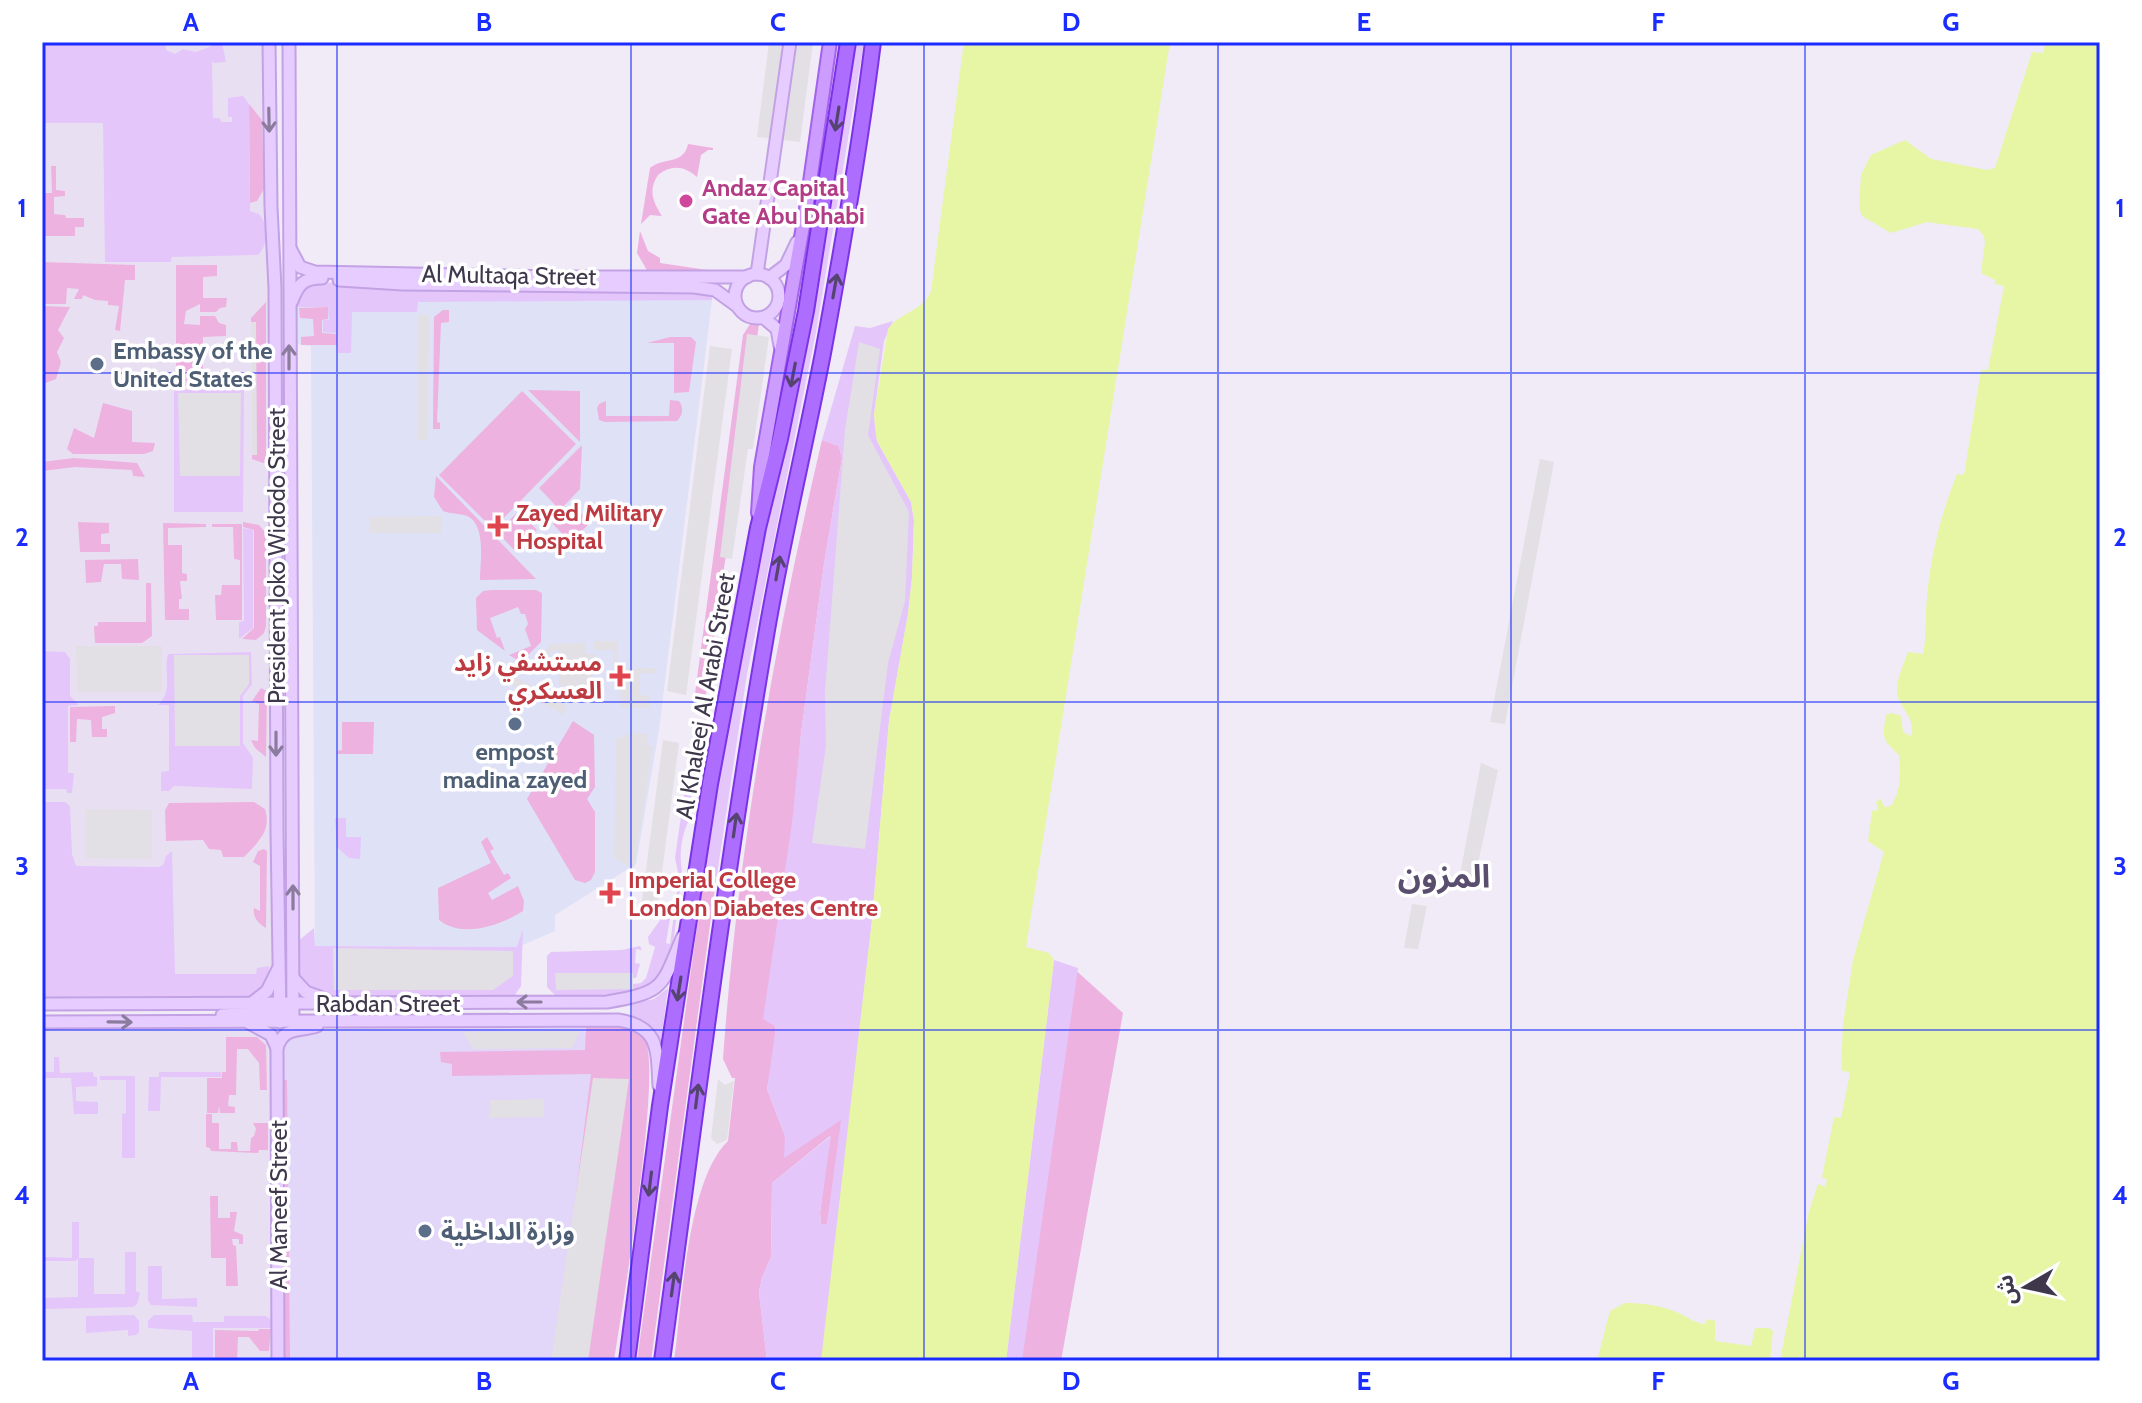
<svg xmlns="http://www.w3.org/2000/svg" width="2142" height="1403" font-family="Cabin,'Noto Sans Arabic',sans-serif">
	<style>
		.residential { fill: #e8e0f2 }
		.commercial { fill: #e2d6f9 }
		.medical { fill: #dfe1f7 }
		.green { fill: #edb2e0 }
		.sand { fill: #e4c6fb }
		.parking { fill: #e2e0e5 }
		.water { fill: #e7f6a5 }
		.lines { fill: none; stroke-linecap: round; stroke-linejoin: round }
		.secondary-casing { stroke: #c3a1e5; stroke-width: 15 }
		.primary-casing { stroke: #a463ec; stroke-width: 16 }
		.highway-casing { stroke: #7c33e8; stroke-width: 18 }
		.secondary { stroke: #e7cdff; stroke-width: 11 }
		.primary { stroke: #cc9cff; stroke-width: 12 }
		.highway { stroke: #ad6eff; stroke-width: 14 }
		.oneway { stroke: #554370 }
		.oneway2 { stroke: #8b7b9d }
		.grid { fill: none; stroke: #1a2cff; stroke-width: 2; stroke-opacity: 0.55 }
		.hotel-dot { fill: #d1479c; stroke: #fff; stroke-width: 3 }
		.service-dot { fill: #5c6f8a; stroke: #fff; stroke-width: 3 }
		.health-dot { fill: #e0444e; stroke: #fff; stroke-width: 3 }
		.labels { text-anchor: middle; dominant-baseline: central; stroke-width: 7; stroke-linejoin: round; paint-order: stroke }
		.hotel-label { font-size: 24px; font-weight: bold; fill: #b23c85; stroke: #fff; text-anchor: start }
		.street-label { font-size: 24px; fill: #3f384c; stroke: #fff }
		.service-label { font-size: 24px; font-weight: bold; fill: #4e5e75; stroke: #fff; text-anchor: start }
		.health-label { font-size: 24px; font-weight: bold; fill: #be3a42; stroke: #fff; text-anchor: start }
		.district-label { font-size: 32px; font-weight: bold; fill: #5a4e6f; stroke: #fff }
		.neatline { fill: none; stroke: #1a2cff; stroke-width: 3 }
		.grid-label { font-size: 26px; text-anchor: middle; font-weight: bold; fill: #1a2cff }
	</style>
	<rect width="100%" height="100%" fill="#f0ebf6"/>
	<g class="residential">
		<polygon points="42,42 266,42 271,273 275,970 258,997 42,1000"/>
		<polygon points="42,1026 246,1026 265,1035 274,1049 275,1361 42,1361"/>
	</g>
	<polygon class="commercial" points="396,1025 586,1025 585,1032 598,1045 588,1361 282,1361 280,1056 283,1039 317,1030"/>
	<polygon class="medical" points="297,300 712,300 659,730 636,864 555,915 555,931 518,947 315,946 311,346 298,344"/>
	<g class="green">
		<polygon points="249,104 262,120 264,189 257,201 250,203"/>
		<path d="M688,144L713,148V150H708L701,155L697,177C685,166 671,164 658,175C648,190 653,202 662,216L650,215L641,224L650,168C663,157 684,165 688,144Z"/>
		<polygon points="51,166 56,166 56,190 65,191 65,196 54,197 54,214 65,215 66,218 84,218 84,227 75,227 75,236 45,236 45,193 52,193"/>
		<polygon points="640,231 648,251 660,258 660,263 707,270 707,273 648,272 637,253"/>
		<polygon points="42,262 135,265 135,280 125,280 120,331 115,330 119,306 108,305 108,301 95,300 83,295 82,299 74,299 79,289 67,288 66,304 42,304"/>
		<polygon points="176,265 217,265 217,276 203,277 203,298 227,298 226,307 220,308 216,312 200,312 200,304 186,311 184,324 200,325 200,316 215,316 219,323 226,325 226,336 203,337 203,375 216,376 216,386 176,386"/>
		<polygon points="266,302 266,464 252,459 252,455 256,455 255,322 251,322 251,318"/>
		<polygon points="42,306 70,307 58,330 64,338 57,352 61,362 56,379 43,384"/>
		<polygon points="328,307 328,319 322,320 322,333 337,334 337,345 301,345 301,337 314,336 313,319 300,318 299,308"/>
		<polygon points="443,310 449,310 449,322 441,323 437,422 440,423 440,429 433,429 434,317"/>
		<polygon points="752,321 759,324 705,701 699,706 694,701 743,335"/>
		<polygon points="670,337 691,337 696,342 689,392 674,393 674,343 647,343"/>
		<polygon points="528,390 580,391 580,442"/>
		<polygon points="522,391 576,444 493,529 439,475"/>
		<path d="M670,400L679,401C684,408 683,415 677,421L605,422L599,420L597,408L599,404L606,401V416H669Z"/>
		<polygon points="103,403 132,411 132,442 155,443 153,451 144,454 73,454 67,449 74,428 94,438"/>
		<path d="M822,440L839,446L842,458L824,564L801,734L773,1058L767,1089L785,1136V1157L842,1119L827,1225H821L820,1213L830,1136L772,1183L771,1257L762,1278L759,1292L767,1361H674C682,1305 687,1180 728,1141L735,1078H732L723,1059C738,850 774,643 822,440Z"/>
		<polygon points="582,445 580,489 560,510 539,488"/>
		<polygon points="74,458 137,463 145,477 133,476 132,470 75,467 42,471 42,462"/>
		<path d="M436,476L536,579L480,580C480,563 486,527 469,517C462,513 451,514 443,511L434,497Z"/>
		<polygon points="573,505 590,523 570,542 553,524"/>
		<polygon points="519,511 537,530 515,551 497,532"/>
		<polygon points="78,522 109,523 109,533 101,534 101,544 110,544 110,552 80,552"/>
		<polygon points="243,522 259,525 266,533 266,626 264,633 256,640 242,639 254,628 254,530 243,527"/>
		<polygon points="163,523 206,524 206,527 168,528 168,545 182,545 182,573 187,574 187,581 180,581 182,599 179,599 179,609 189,609 189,620 165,620"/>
		<polygon points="212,524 242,524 242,620 216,620 215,595 221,595 222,585 240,585 240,560 234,559 233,527 212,527"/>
		<polygon points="138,559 139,580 122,579 121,564 104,564 101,582 86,583 85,560"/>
		<polygon points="146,583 151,583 152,636 142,643 95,643 94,626 98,626 98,622 146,622"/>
		<polygon points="492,590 536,590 542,593 541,642 521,662 509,655 531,646 525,629 528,624 525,614 521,614 518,607 490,618 497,638 500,637 505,651 477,630 476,598 483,591"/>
		<polygon points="261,688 267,691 266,757 255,748 251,740 258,741 259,704 252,701"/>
		<polygon points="115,706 115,713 102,717 102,729 107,729 107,737 92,737 91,720 77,719 76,742 70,742 70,707"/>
		<polygon points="573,721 594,735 595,787 587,799 595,812 595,872 591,880 585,883 575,880 527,799"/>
		<polygon points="342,722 374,722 373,754 337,754 337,751 342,750"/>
		<path d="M254,802L265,809C272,831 258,842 244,857H223L221,850L209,849L203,840L166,841L165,810L169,803Z"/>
		<path d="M487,837L494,849L490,851L504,875L508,873L511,878L488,893L492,900L518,886L524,901L523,911C501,925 462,939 439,920L438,888L491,863L481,842Z"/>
		<path d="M264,849L267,851L266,928C259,924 252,917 254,908L260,911V866L253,862L258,851Z"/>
		<polygon points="715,888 651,1361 637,1361 702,891"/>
		<polygon points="1071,966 1123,1013 1061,1361 1013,1361"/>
		<path d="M586,1026C605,1026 631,1021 644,1038C664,1064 621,1314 614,1361H555L591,1074L452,1076V1064L441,1062L440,1052L585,1050Z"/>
		<polygon points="226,1037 257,1037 266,1045 267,1090 260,1090 259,1063 248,1049 237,1049 236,1095 229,1095 228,1106 235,1107 235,1113 220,1113 219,1106 218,1113 207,1113 207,1078 222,1078 222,1072 226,1072"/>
		<polygon points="280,1080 287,1080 290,1361 283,1361"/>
		<polygon points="206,1114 212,1114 212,1123 219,1123 219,1149 231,1149 231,1142 237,1142 238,1151 250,1151 251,1138 254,1136 256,1129 253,1123 268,1123 268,1150 259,1150 258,1153 211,1151 210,1148 206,1147"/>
		<polygon points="210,1196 218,1196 218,1218 230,1218 230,1212 237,1212 234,1231 243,1235 243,1244 239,1244 239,1239 232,1239 233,1245 236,1246 238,1286 226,1286 226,1258 211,1258"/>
		<polygon points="259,1329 271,1329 269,1351 260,1351 249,1337 238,1337 237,1361 215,1361 215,1330 258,1331"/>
	</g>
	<g class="sand">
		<path d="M42,42H165L166,50L175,54L183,49L196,52L222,42L226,62L213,63L212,59L213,118H220L221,122H232V117H228V98L243,96L249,104L250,211L259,214C269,226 269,243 258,255L172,257L171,262H105L103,123H42Z"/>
		<path d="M855,42H864L816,332L747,674L715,888L702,891C714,817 724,742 738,669C778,460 827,253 855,42Z"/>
		<polygon points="307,282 713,293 712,300 418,302 417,312 352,312 351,353 338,353 338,333 323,332 323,320 329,320 328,307 295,307 297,288"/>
		<polygon points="893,321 884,341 874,414 877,441 911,502 914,520 912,578 908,614 889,721 872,920 824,1348 821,1361 767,1361 759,1292 762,1278 771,1257 772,1183 831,1136 820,1213 821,1224 827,1224 841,1120 784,1158 785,1136 767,1089 776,1027 763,1019 792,823 801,734 824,564 842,458 839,446 822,440 855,326 870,328"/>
		<polygon points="174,390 244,390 243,512 174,512"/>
		<polygon points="243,528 253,530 253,628 239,639 239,622 244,621"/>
		<polygon points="42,651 65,652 70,659 70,696 79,705 68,706 68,773 74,773 72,793 67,793 66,789 42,789"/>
		<path d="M251,652L252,684L243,696V743L253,758L252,789L174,786L169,791H161V772L169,771V705H158C174,691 163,672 168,654Z"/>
		<path d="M693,733L697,735L689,820C681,836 679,855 682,873L671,960L655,987L617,996H556L547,987V956L551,952L622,950L640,946L642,950L636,949L635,963L640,964L636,978H633L632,973L633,989V984L641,983L646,978L655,947L649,944L648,937L663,916L670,918L666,943L670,944L679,877L675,858Z"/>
		<polygon points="42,802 65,802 70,806 72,854 76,866 158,867 163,865 166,856 172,851 175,974 256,974 257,968 269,966 269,982 255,996 42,997"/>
		<polygon points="335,818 346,818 346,837 361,837 360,859 349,858 337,847"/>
		<polygon points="314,928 315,946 517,947 523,929 521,986 515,995 508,998 317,1001 298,984 298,941"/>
		<polygon points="1054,960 1078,968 1022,1361 1006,1361"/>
		<polygon points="668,988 660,1049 651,1026 632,1016 631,1004 654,999"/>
		<polygon points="54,1057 59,1057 60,1073 93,1072 94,1077 97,1077 97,1086 76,1087 76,1101 98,1102 98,1114 74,1114 71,1078 42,1078 42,1072 54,1072"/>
		<polygon points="159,1072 221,1072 222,1077 161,1077 160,1111 148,1111 149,1077 159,1077"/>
		<polygon points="100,1076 135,1076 135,1158 122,1158 122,1114 126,1113 126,1080 100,1080"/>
		<polygon points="42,1219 44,1219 45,1257 72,1258 72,1222 79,1222 79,1258 94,1258 94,1294 125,1294 125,1252 136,1252 136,1291 140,1293 137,1304 133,1307 42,1309 42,1298 78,1297 78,1258 76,1261 42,1261"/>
		<polygon points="148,1266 162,1266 162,1299 197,1298 197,1307 151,1305 148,1301"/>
		<polygon points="134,1315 139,1321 139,1332 136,1335 128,1336 128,1330 86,1333 86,1316"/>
		<polygon points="154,1315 192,1315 193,1322 224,1322 224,1316 266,1316 270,1319 273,1328 213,1328 213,1361 192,1361 192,1331 148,1328 148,1321"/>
	</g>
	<g class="parking">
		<polygon points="769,42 813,42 800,142 757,137"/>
		<polygon points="418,315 429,315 428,440 418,440"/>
		<polygon points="251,322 256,322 257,455 252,455"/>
		<polygon points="747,334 769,337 753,449 748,449 732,559 720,557"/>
		<polygon points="859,342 880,349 868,435 909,512 905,601 888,663 865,849 812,843 826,746 825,692 845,430"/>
		<polygon points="710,346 732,349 686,695 667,691"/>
		<polygon points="178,393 241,393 240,476 180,476"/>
		<polygon points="1540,459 1554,462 1505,724 1490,722"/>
		<polygon points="442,516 442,533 369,533 369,517"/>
		<polygon points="594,641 617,641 618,669 656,668 656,673 640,673 640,695 650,696 650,708 621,708 620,680 613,680 613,650 594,650"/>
		<polygon points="586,643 586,654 596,654 596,673 592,673 592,685 559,686 559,651 550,651 551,671 544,671 544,652 551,644"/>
		<polygon points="76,646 162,646 162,692 77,692"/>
		<polygon points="249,655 249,684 240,696 240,746 175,746 174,655"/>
		<polygon points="502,669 567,707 563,715 497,677"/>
		<polygon points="633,732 648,735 647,745 653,746 634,868 614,858 616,739"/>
		<polygon points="663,740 679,743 657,910 641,908"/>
		<polygon points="1481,763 1498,770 1474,882 1459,880"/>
		<polygon points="86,809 152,810 152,859 86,858"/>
		<polygon points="1412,904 1427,906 1418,949 1404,948"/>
		<polygon points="333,948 513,951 513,976 493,990 334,990"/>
		<polygon points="555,973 633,973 633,989 556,990"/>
		<polygon points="580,1031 572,1048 473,1049 463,1032"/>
		<polygon points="593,1078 629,1079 588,1361 551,1361"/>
		<polygon points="718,1079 725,1085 734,1081 727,1140 717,1144 711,1138"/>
		<polygon points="544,1099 544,1117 490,1118 490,1100"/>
	</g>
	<g class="water">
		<path d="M964,42H1170L1026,947L1049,953L1054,960L1006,1361H821L872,920L889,721L908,614L912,578L914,520L911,502L877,441L875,428L874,414L888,329C900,312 922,312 931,291Z"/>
		<path d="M2046,42H2100V1361H1780L1809,1211L1818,1184L1825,1187L1827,1180L1822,1177L1834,1117L1841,1118L1850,1073L1841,1070L1843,1024L1853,960L1884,852L1868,841L1872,811L1878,810L1876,802L1881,799L1884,807L1891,806C1901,792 1901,772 1899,755C1882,739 1882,739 1886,715L1892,713L1901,716L1903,732L1911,736C1916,716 1899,710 1897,692C1896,679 1904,664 1908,652L1923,654C1927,635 1925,616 1927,597C1931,554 1941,514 1957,474L1964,475L1981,370H1988L2004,286L1995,284V280L1981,273L1985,242L1984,236L1978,229L1927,222L1891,233L1862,216L1859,207L1861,175L1871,155L1905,140L1931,159L1987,170L1995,168L2032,52L2043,53Z"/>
		<path d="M1625,1303C1642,1303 1660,1305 1676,1312C1687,1316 1693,1323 1705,1324L1707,1319L1715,1321V1341L1751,1346L1755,1328H1769L1773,1331L1770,1361H1597L1610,1311Z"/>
	</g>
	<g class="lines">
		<g class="secondary-casing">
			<g id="secondary">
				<polyline points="269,42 271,207 275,288 277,831 280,1022"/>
				<polyline points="289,42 293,1022"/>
				<polyline points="291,250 300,267 315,272 556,277 747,277"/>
				<circle cx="757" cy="296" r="22"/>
				<polyline points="757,274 790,42"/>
				<polyline points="769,278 786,265 797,242"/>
				<polyline points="339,280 403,284 694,287 715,290 737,306"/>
				<path d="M292,301C298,284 304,278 322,278"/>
				<polyline points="764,318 777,329 780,346"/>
				<polyline points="294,979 306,992 325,999"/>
				<polyline points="253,1002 267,991 278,969"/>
				<path d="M42,1004L607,1002C665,992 661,988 683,936"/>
				<polyline points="222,1015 285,1012"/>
				<path d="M42,1022L618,1020C660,1026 657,1051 659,1086"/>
				<polyline points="249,1023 271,1035 277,1048"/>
				<path d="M278,1361L277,1048C284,1026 299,1032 317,1026"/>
			</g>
		</g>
		<g class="primary-casing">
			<polyline id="primary" points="758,513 761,467 807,203 830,42"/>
		</g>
		<g class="highway-casing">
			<g id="highway">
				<polyline points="627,1361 660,1106 710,784 758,528 780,439 806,311 848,42"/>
				<path d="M662,1361C695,1117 725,873 767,630C783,537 805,446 823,353C842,250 860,146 873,42"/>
			</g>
		</g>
		<use href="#secondary" class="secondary"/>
		<use href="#primary" class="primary"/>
		<use href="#highway" class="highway"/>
	</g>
	<defs><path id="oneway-shaft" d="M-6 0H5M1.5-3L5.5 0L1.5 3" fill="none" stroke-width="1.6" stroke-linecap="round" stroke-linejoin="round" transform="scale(2)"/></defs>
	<g class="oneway">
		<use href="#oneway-shaft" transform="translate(837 119) rotate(99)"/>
		<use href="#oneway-shaft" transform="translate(835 286) rotate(-80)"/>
		<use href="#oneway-shaft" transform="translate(793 375) rotate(101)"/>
		<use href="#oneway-shaft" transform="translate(778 568) rotate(-80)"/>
		<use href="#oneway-shaft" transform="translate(735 825) rotate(-82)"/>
		<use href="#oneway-shaft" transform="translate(679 989) rotate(99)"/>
		<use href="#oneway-shaft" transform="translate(697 1096) rotate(-83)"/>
		<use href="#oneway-shaft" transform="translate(650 1184) rotate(97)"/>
		<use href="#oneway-shaft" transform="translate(673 1284) rotate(-82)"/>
	</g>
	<g class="oneway2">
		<use href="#oneway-shaft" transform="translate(269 120) rotate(89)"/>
		<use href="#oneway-shaft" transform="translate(289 357) rotate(-90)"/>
		<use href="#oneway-shaft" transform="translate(276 744) rotate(90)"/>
		<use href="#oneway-shaft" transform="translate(293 897) rotate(-90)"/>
		<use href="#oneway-shaft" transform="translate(529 1002) rotate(180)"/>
		<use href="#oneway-shaft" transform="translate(120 1022) rotate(1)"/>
	</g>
	<path class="grid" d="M337,42V1361M631,42V1361M924,42V1361M1218,42V1361M1511,42V1361M1805,42V1361M42,373H2100M42,702H2100M42,1030H2100"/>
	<circle class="hotel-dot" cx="686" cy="201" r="8"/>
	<g class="service-dot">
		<circle cx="97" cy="364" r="8"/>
		<circle cx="515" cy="724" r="8"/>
		<circle cx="425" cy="1231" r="8"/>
	</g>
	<g class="health-dot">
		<path d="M494 514h8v8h8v8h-8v8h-8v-8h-8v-8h8z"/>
		<path d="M616 664h8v8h8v8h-8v8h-8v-8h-8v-8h8z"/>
		<path d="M606 881h8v8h8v8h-8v8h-8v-8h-8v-8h8z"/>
	</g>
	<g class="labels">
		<g class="hotel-label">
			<text x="702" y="187">Andaz Capital<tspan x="702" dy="28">Gate Abu Dhabi</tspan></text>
		</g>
		<g class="street-label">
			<text transform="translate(509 275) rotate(1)">Al Multaqa Street</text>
			<text transform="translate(276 556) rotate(-90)">President Joko Widodo Street</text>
			<text transform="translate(705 696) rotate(-80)">Al Khaleej Al Arabi Street</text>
			<text x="388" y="1003">Rabdan Street</text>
			<text transform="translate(278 1205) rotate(-90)">Al Maneef Street</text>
		</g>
		<g class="service-label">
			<text x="113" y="350">Embassy of the<tspan x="113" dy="28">United States</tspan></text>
			<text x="515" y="751" text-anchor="middle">empost<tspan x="515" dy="28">madina zayed</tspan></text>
			<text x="441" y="1231">وزارة الداخلية</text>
		</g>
		<g class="health-label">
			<text x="516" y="512">Zayed Military<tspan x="516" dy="28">Hospital</tspan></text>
			<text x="602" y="662" text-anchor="end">مستشفي زايد<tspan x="602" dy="28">العسكري</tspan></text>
			<text x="628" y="879">Imperial College<tspan x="628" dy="28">London Diabetes Centre</tspan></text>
		</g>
		<g class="district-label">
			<text x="1444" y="875">المزون</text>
		</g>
	</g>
	<rect width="2142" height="1403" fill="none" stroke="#ffffff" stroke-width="88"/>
	<g transform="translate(2026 1287) rotate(261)" stroke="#ffffff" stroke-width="6" paint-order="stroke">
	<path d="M0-6L14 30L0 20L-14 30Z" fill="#3f384c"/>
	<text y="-12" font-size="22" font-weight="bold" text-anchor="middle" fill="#3f384c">ش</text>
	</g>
	<rect x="44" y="44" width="2054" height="1315" class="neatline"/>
	<g class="grid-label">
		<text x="191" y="31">A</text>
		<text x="484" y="31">B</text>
		<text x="778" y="31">C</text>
		<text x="1071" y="31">D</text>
		<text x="1364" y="31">E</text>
		<text x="1658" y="31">F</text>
		<text x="1951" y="31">G</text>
		<text x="22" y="217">1</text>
		<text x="2120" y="217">1</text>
		<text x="22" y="546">2</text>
		<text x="2120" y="546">2</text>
		<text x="22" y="875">3</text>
		<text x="2120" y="875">3</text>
		<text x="22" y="1204">4</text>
		<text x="2120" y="1204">4</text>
		<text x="191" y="1390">A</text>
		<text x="484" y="1390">B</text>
		<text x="778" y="1390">C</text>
		<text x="1071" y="1390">D</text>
		<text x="1364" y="1390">E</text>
		<text x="1658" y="1390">F</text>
		<text x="1951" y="1390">G</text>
	</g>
</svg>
